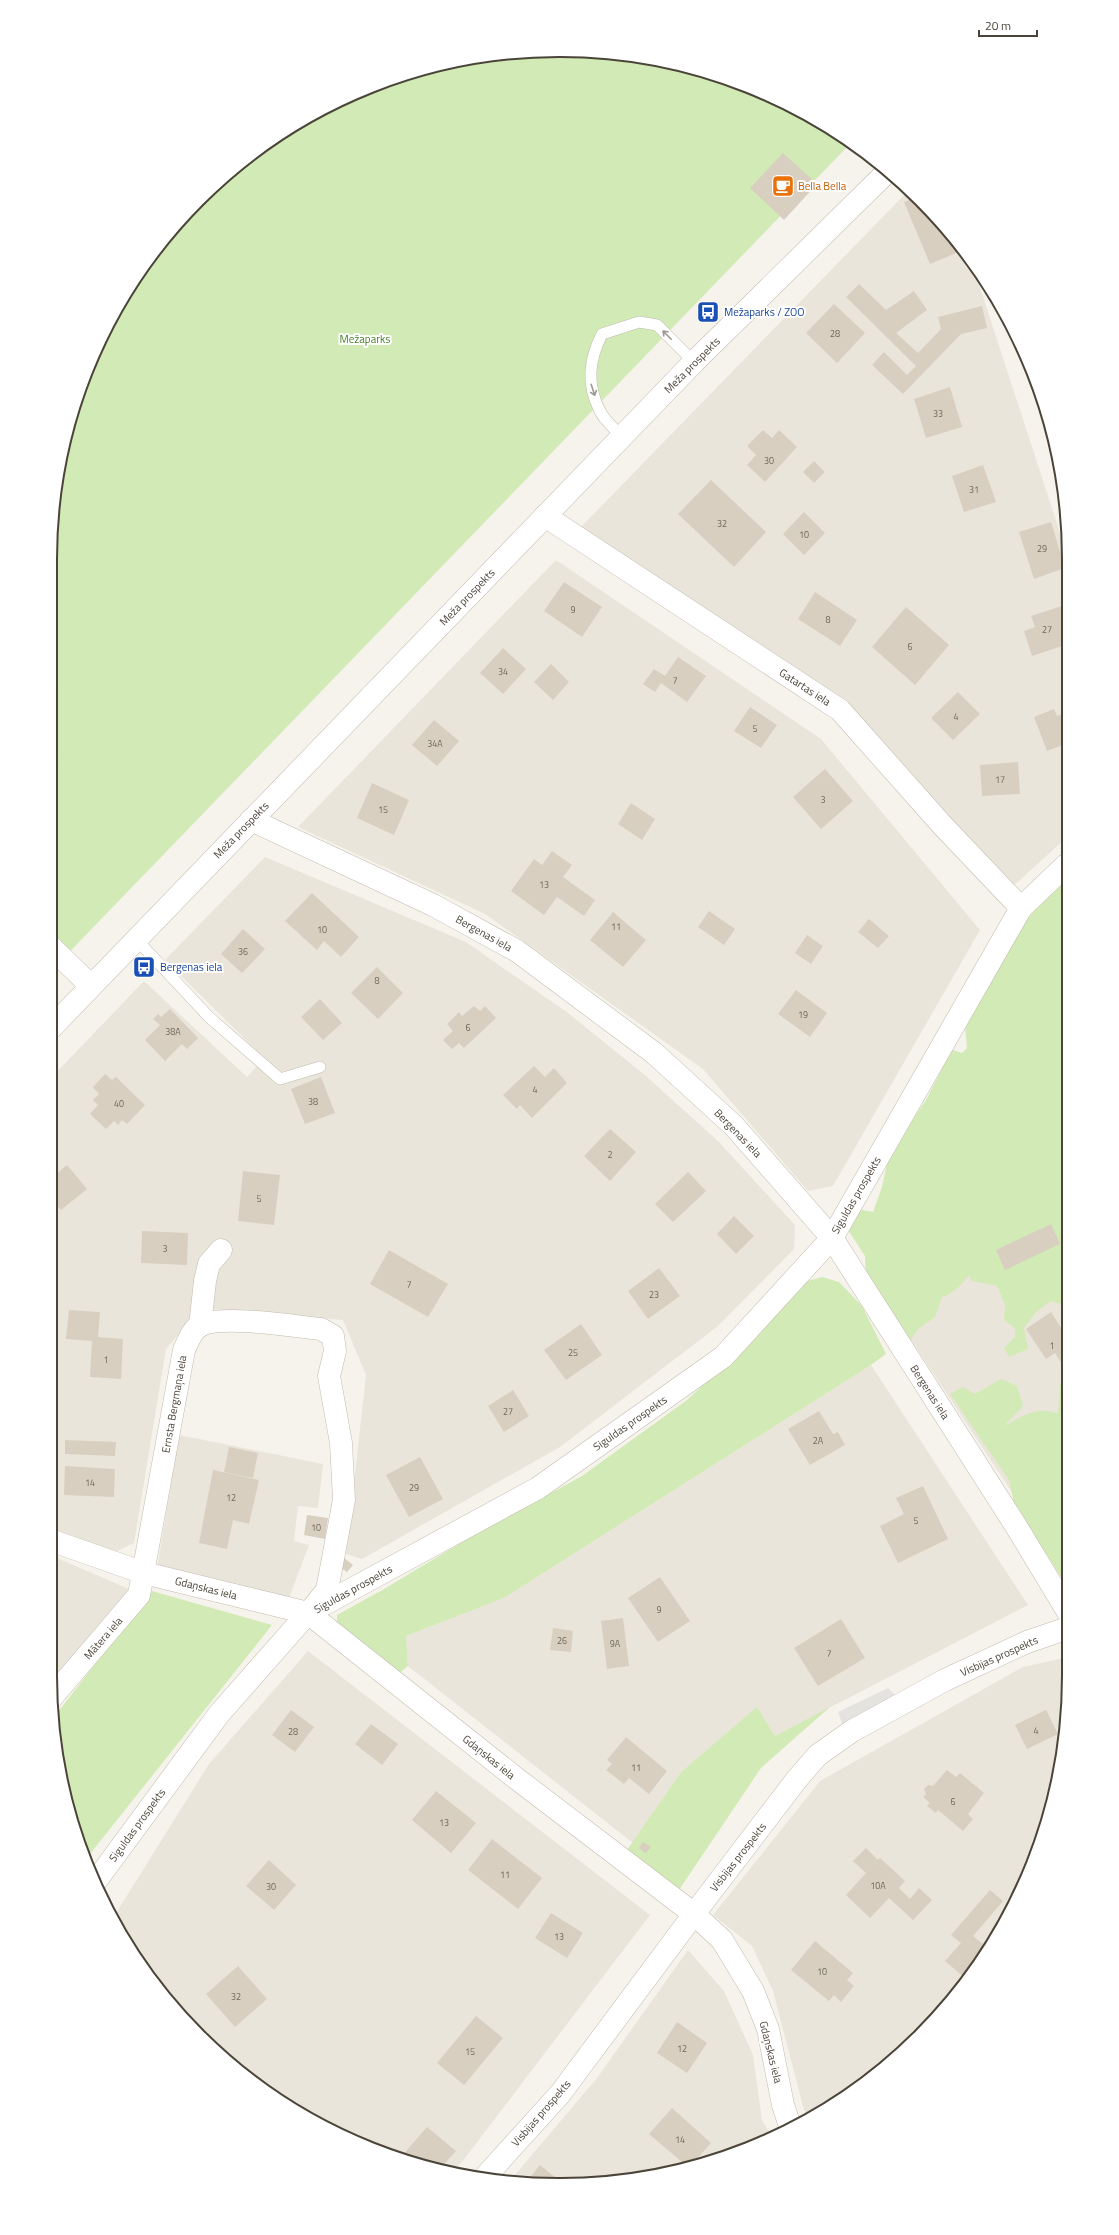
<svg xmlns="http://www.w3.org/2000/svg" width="1119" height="2235" font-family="'Titillium Web',sans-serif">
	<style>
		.residential { fill: #eae5da }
		.green { fill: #d2eab5 }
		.parking { fill: #e5e3e0 }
		.building { fill: #d8cfc1 }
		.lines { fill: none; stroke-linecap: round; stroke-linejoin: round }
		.service-casing { stroke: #c2bbae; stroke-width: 12 }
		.minor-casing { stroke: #c2bbae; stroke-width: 23 }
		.tertiary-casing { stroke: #c2bbae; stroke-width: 23 }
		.service { stroke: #fff; stroke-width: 11 }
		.minor { stroke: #fff; stroke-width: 22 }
		.tertiary { stroke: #fff; stroke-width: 22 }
		.tram { stroke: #9a9a9a; stroke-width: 1 }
		.oneway { stroke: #9c9892 }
		.labels { text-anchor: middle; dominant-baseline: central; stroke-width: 4; stroke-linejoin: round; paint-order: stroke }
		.number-label { font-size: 9px; fill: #6e675b }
		.food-label { font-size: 11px; fill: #c56008; stroke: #fff; text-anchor: start }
		.transit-label { font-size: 11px; fill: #164399; stroke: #fff; text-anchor: start }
		.park-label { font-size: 11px; fill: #4a7f2a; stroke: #fff }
		.street-label { font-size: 11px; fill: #4b4439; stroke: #fff }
		.rim { fill: none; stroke: #4b4439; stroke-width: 2 }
	</style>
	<rect width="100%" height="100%" fill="#f6f3ec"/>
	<g class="residential">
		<polygon points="908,191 972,263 1065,548 1066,838 1011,888 835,696 580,528"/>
		<polygon points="556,560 821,739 980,930 833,1186 808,1191 703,1069 485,914 298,827"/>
		<polygon points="265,857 466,942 568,1013 646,1076 719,1142 795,1225 794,1249 718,1326 560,1447 362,1559 346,1554 366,1375 343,1320 202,1308 166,1349 134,1543 111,1554 50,1532 51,1078 144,981 247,1077 264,1058 165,960"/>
		<polygon points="1022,1190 1067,1236 1068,1577 902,1326"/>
		<polygon points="871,1365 1028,1605 775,1736 757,1708 681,1772 633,1843 408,1666 406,1636 504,1598"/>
		<polygon points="179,1435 323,1464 318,1508 298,1506 294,1541 309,1545 289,1598 157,1569"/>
		<polygon points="50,1555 129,1589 51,1683 50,1675"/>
		<polygon points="308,1651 650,1915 465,2158 452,2173 365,2146 305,2117 223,2058 155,1986 118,1930 113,1918 209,1764"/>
		<polygon points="1068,1657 1068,1709 1052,1807 1017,1901 983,1959 920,2036 869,2080 809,2117 804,2110 773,1991 752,1946 713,1915 820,1781 1023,1667"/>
		<polygon points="688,1950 724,1991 753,2055 762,2120 772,2137 692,2168 626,2181 526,2184 509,2182 597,2078"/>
	</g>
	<g class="green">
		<polygon points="593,51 691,67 785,102 849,145 51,971 51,526 67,428 102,334 155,250 223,177 305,118 396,77 493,54"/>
		<path d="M1066,874L1067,1306L1051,1301L1036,1312L1024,1328L1028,1349L1009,1357L1004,1348L1015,1337V1328L1004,1320L1005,1304L997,1286L972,1281L969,1275C961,1284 954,1294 942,1297L935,1317L918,1329L908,1344L866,1277L865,1256L848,1230L857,1209L873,1212L882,1187L889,1154L926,1100L942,1069L947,1048L962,1053L967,1048L965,1026L1008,942Z"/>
		<polygon points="822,1277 839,1282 862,1306 886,1354 871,1365 504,1598 406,1636 408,1666 396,1676 337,1629 337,1615 384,1589 464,1541 582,1476 687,1400 741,1350 808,1281"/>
		<path d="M1067,1378L1068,1588L1014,1503L1009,1480L950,1394L963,1387L975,1394L1001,1379L1017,1386L1023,1406L1004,1426C1023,1416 1038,1405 1058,1414L1060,1384Z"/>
		<path d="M152,1591L272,1625L86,1859C66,1814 59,1766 54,1717Z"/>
		<polygon points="757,1707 775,1736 830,1707 761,1768 677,1893 625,1853 681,1772"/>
	</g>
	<polygon class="parking" points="888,1688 902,1702 846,1735 838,1712"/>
	<g class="building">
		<polygon points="783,153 817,184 784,220 750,188"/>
		<polygon points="914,198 961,251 930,264 904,202"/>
		<polygon points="859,284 886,310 914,291 927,310 896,333 918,353 941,329 938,317 982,306 987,328 961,334 903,394 872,365 884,352 907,375 916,366 846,297"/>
		<polygon points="834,304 865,333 837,363 806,333"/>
		<polygon points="950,387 962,427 926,438 914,399"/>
		<polygon points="763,430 772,438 779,430 797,447 765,482 747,465 756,455 747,446"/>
		<polygon points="814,461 825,472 814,483 803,472"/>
		<polygon points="983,465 996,502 964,512 952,476"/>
		<polygon points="711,480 766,532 734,567 678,514"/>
		<polygon points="804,512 825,533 804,555 783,534"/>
		<polygon points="1051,522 1065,568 1034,579 1019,532"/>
		<polygon points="564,582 602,607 582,637 544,611"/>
		<polygon points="815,592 857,620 840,646 798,619"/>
		<polygon points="1065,605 1065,645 1032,656 1024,631 1035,627 1031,616"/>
		<polygon points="906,607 949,645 915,685 872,647"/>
		<polygon points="503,648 526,669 503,694 480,673"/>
		<polygon points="678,657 706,676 687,702 661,683 655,692 643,684 654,669 665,676"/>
		<polygon points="551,664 569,682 553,700 534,682"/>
		<polygon points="958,692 980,714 953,740 931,718"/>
		<polygon points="750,707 777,725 761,748 734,731"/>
		<polygon points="1054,709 1057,716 1065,713 1065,744 1047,751 1034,717"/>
		<polygon points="434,720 459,741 437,766 412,745"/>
		<polygon points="1018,762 1020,794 982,796 980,765"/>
		<polygon points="825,769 853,801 821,829 793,797"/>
		<polygon points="372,783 409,800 394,835 357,818"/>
		<polygon points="631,803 655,819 642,840 618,824"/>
		<polygon points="552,851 572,865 563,877 595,900 584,916 557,897 544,915 511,891 534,859 542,865"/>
		<polygon points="312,893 359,937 341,957 324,941 317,950 285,921"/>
		<polygon points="709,911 735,929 724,945 698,927"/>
		<polygon points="613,912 646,940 623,967 590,940"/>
		<polygon points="869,919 889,936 878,948 858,932"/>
		<polygon points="243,929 265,949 242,973 221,954"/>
		<polygon points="807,935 823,946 811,964 795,953"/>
		<polygon points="377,967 403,993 378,1019 351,993"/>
		<polygon points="796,990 827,1013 810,1037 778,1014"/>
		<polygon points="320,999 342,1023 323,1040 301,1017"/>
		<polygon points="474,1006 480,1011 485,1006 496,1018 464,1048 459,1043 452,1049 443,1040 453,1031 447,1024 459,1012 462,1016"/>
		<polygon points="170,1009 198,1038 187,1049 182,1044 165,1061 145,1040 160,1025 153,1019 158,1014 161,1017"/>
		<polygon points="534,1066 545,1077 554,1068 567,1083 532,1118 520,1105 517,1109 503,1095"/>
		<polygon points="105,1074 112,1080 116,1077 145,1105 127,1124 122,1120 118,1125 114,1121 106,1129 90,1114 98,1105 93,1100 99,1094 93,1087"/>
		<polygon points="321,1077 335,1113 305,1124 291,1089"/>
		<polygon points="610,1129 636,1152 610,1181 584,1156"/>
		<polygon points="67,1165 87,1189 61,1210 50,1197 50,1179"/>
		<polygon points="243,1171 280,1175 274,1225 238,1221"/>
		<polygon points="688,1172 706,1191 673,1222 655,1204"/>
		<polygon points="734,1216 754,1236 736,1254 717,1234"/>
		<polygon points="1051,1224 1060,1244 1005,1270 996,1250"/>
		<polygon points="142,1231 188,1233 187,1265 141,1263"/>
		<polygon points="389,1250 448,1284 428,1317 370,1284"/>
		<polygon points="659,1268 680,1296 648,1319 628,1291"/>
		<polygon points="69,1310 100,1312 98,1337 123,1339 121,1379 90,1377 92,1341 66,1339"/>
		<polygon points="1051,1312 1067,1337 1065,1369 1055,1353 1046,1359 1026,1329"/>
		<polygon points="581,1324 602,1355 566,1380 544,1350"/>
		<polygon points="513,1390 529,1416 504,1432 488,1406"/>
		<polygon points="819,1411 833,1434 838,1432 845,1445 810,1465 788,1429"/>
		<polygon points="65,1440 116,1442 115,1456 65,1454"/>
		<polygon points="229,1447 258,1453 253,1478 224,1472"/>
		<polygon points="420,1457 443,1499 409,1517 386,1475"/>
		<polygon points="65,1466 115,1469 114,1497 64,1495"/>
		<polygon points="213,1470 259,1480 249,1524 233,1520 227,1549 199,1543"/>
		<polygon points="923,1486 948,1539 898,1563 880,1526 904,1514 896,1498"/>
		<polygon points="307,1515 328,1518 325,1539 304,1535"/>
		<polygon points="344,1558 353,1565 347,1572 338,1566"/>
		<polygon points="660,1577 690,1621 658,1642 628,1598"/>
		<polygon points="623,1618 629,1666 607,1669 601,1621"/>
		<polygon points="841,1619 865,1658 818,1686 794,1648"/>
		<polygon points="553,1628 573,1631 571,1652 550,1650"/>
		<polygon points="291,1710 314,1727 295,1752 272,1735"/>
		<polygon points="1046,1710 1058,1734 1027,1749 1015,1725"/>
		<polygon points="371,1724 398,1744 382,1765 355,1744"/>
		<polygon points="626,1737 667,1771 649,1794 629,1778 624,1784 606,1770 612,1764 607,1760"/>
		<polygon points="947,1770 956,1777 960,1773 984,1793 968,1814 973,1819 963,1831 938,1810 936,1813 927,1806 930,1803 923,1797 926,1794 924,1789 928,1785 933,1786"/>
		<polygon points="436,1791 476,1823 451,1853 412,1820"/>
		<polygon points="492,1839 542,1878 518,1909 468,1870"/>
		<polygon points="643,1842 651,1847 646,1853 639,1848"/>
		<polygon points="866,1848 878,1860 880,1858 905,1881 899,1888 910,1899 919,1888 932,1900 913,1920 889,1898 870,1918 846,1895 866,1873 853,1861"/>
		<polygon points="269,1860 296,1885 274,1910 246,1886"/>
		<polygon points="990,1890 1003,1901 973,1936 989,1949 966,1979 945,1961 961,1943 951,1935"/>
		<polygon points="551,1913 583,1933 567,1958 535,1938"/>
		<polygon points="815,1941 853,1973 847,1980 854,1986 841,2002 834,1995 829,2001 791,1970"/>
		<polygon points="238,1966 267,1999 235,2027 206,1994"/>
		<polygon points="476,2016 503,2038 464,2085 437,2063"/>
		<polygon points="677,2022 707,2043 687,2073 657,2053"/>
		<polygon points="672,2108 711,2143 689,2168 649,2134"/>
		<polygon points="427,2127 456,2151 440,2169 401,2157"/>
		<polygon points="540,2165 562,2183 525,2184"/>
	</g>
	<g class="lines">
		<g class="service-casing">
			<g id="service">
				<path d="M622,437C615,429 604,420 600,411C586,384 589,360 602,334L639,322L657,325L694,362"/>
				<polyline points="136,939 209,1017 280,1079 320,1067"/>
			</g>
		</g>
		<g class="minor-casing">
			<g id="minor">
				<polyline points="545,516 840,710 943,826 1021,908"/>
				<polyline points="251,820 433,905 517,951 654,1053 734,1126 832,1238 1016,1526 1068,1612"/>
				<polyline points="51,947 91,986"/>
				<polyline points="200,1326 205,1281 209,1264 221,1250"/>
				<polyline points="50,1540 144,1573 308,1613 517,1779 694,1914 722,1940 753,1991 768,2029 783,2105 791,2129"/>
				<path d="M52,1697L139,1595L184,1350C188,1342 192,1329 201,1325C224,1315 293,1326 321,1329L333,1336L335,1351L329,1376L341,1443L344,1500L327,1590L311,1610"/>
				<polyline points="96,1881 219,1714 308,1613 538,1488 723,1357 832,1238 1021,908 1066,865"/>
				<polyline points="484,2178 560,2094 694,1914 797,1779 818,1755 852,1731 945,1680 1027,1642 1068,1628"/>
			</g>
		</g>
		<g class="tertiary-casing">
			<polyline id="tertiary" points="51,1028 694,362 888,171"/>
		</g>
		<use href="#service" class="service"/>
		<use href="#minor" class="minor"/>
		<use href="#tertiary" class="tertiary"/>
		<polyline class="tram" points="1025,355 1039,397"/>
	</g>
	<defs><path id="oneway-shaft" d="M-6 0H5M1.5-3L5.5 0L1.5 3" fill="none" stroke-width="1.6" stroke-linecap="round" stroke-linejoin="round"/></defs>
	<g class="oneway">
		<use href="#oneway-shaft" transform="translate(667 335) rotate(-135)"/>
		<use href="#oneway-shaft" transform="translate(593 390) rotate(72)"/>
	</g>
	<defs>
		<g id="cafe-square" transform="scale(1.15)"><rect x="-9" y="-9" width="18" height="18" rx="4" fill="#e8710a" stroke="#fff"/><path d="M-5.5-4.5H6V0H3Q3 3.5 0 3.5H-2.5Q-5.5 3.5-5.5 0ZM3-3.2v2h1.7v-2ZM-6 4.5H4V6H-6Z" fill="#fff"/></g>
		<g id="bus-square" transform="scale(1.15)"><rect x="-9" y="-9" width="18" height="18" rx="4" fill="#1a4fb4" stroke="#fff"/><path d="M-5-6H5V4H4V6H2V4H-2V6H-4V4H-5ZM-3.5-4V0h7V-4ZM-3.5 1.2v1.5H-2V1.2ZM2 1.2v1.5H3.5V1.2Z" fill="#fff"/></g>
	</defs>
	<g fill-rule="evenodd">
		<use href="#cafe-square" x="783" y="186"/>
		<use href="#bus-square" x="708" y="312"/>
		<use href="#bus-square" x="144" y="967"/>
	</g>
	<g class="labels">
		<g class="number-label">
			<text x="835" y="333">28</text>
			<text x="938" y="413">33</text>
			<text x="769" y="460">30</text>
			<text x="974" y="489">31</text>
			<text x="722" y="523">32</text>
			<text x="804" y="534">10</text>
			<text x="1042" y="548">29</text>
			<text x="573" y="609">9</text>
			<text x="828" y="619">8</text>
			<text x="1047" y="629">27</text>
			<text x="910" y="646">6</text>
			<text x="503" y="671">34</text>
			<text x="675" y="680">7</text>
			<text x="956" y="716">4</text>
			<text x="755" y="728">5</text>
			<text x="435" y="743">34A</text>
			<text x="1000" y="779">17</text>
			<text x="823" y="799">3</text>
			<text x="383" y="809">15</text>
			<text x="544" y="884">13</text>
			<text x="616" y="926">11</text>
			<text x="322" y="929">10</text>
			<text x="243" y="951">36</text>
			<text x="377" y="980">8</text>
			<text x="803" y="1014">19</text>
			<text x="468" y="1027">6</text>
			<text x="173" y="1031">38A</text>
			<text x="535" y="1089">4</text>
			<text x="313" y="1101">38</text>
			<text x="119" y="1103">40</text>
			<text x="610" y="1154">2</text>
			<text x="259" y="1198">5</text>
			<text x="165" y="1248">3</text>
			<text x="409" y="1284">7</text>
			<text x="654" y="1294">23</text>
			<text x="1052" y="1345">1</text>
			<text x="573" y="1352">25</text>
			<text x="106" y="1359">1</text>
			<text x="508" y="1411">27</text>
			<text x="818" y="1440">2A</text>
			<text x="90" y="1482">14</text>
			<text x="414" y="1487">29</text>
			<text x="231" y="1497">12</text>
			<text x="916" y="1520">5</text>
			<text x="316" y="1527">10</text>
			<text x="659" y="1609">9</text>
			<text x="562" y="1640">26</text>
			<text x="615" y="1643">9A</text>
			<text x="829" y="1653">7</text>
			<text x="1036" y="1730">4</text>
			<text x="293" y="1731">28</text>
			<text x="636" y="1767">11</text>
			<text x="953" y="1801">6</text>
			<text x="444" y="1822">13</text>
			<text x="505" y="1874">11</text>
			<text x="878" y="1885">10A</text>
			<text x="271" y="1886">30</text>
			<text x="559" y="1936">13</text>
			<text x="822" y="1971">10</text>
			<text x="236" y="1996">32</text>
			<text x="682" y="2048">12</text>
			<text x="470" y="2051">15</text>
			<text x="680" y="2139">14</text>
		</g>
		<g class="food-label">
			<text x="798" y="186">Bella Bella</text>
		</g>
		<g class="transit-label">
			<text x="724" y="312">Mežaparks / ZOO</text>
			<text x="160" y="967">Bergenas iela</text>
		</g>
		<g class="park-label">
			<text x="365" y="339">Mežaparks</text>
		</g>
		<g class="street-label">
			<text transform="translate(692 365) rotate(-45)">Meža prospekts</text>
			<text transform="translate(467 597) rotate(-46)">Meža prospekts</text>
			<text transform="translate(805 687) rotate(33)">Gatartas iela</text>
			<text transform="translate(241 830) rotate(-46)">Meža prospekts</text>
			<text transform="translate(484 933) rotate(29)">Bergenas iela</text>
			<text transform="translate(738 1133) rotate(46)">Bergenas iela</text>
			<text transform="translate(856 1195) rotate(-60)">Siguldas prospekts</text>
			<text transform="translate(930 1392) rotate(57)">Bergenas iela</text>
			<text transform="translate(174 1404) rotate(-80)">Ernsta Bergmaņa iela</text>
			<text transform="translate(630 1423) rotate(-35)">Siguldas prospekts</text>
			<text transform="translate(206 1588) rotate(14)">Gdaņskas iela</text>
			<text transform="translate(353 1589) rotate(-29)">Siguldas prospekts</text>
			<text transform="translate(103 1638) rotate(-49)">Mātera iela</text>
			<text transform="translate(999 1656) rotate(-24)">Visbijas prospekts</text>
			<text transform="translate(489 1757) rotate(39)">Gdaņskas iela</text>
			<text transform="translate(137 1825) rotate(-54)">Siguldas prospekts</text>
			<text transform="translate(738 1857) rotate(-52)">Visbijas prospekts</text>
			<text transform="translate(771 2052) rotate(76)">Gdaņskas iela</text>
			<text transform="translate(541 2113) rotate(-49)">Visbijas prospekts</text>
		</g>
	</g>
	<path d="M0 0H1119V2235H0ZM559 57H560A502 502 0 0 1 1062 559V1676A502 502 0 0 1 560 2178H559A502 502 0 0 1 57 1676V559A502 502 0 0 1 559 57Z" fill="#fff" fill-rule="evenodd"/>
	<path class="rim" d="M559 57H560A502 502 0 0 1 1062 559V1676A502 502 0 0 1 560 2178H559A502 502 0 0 1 57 1676V559A502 502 0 0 1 559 57Z"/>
	<path d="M979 30v6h58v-6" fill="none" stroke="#4b4439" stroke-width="2"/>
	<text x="985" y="30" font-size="12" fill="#4b4439" stroke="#ffffff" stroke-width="3" paint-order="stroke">20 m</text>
</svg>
